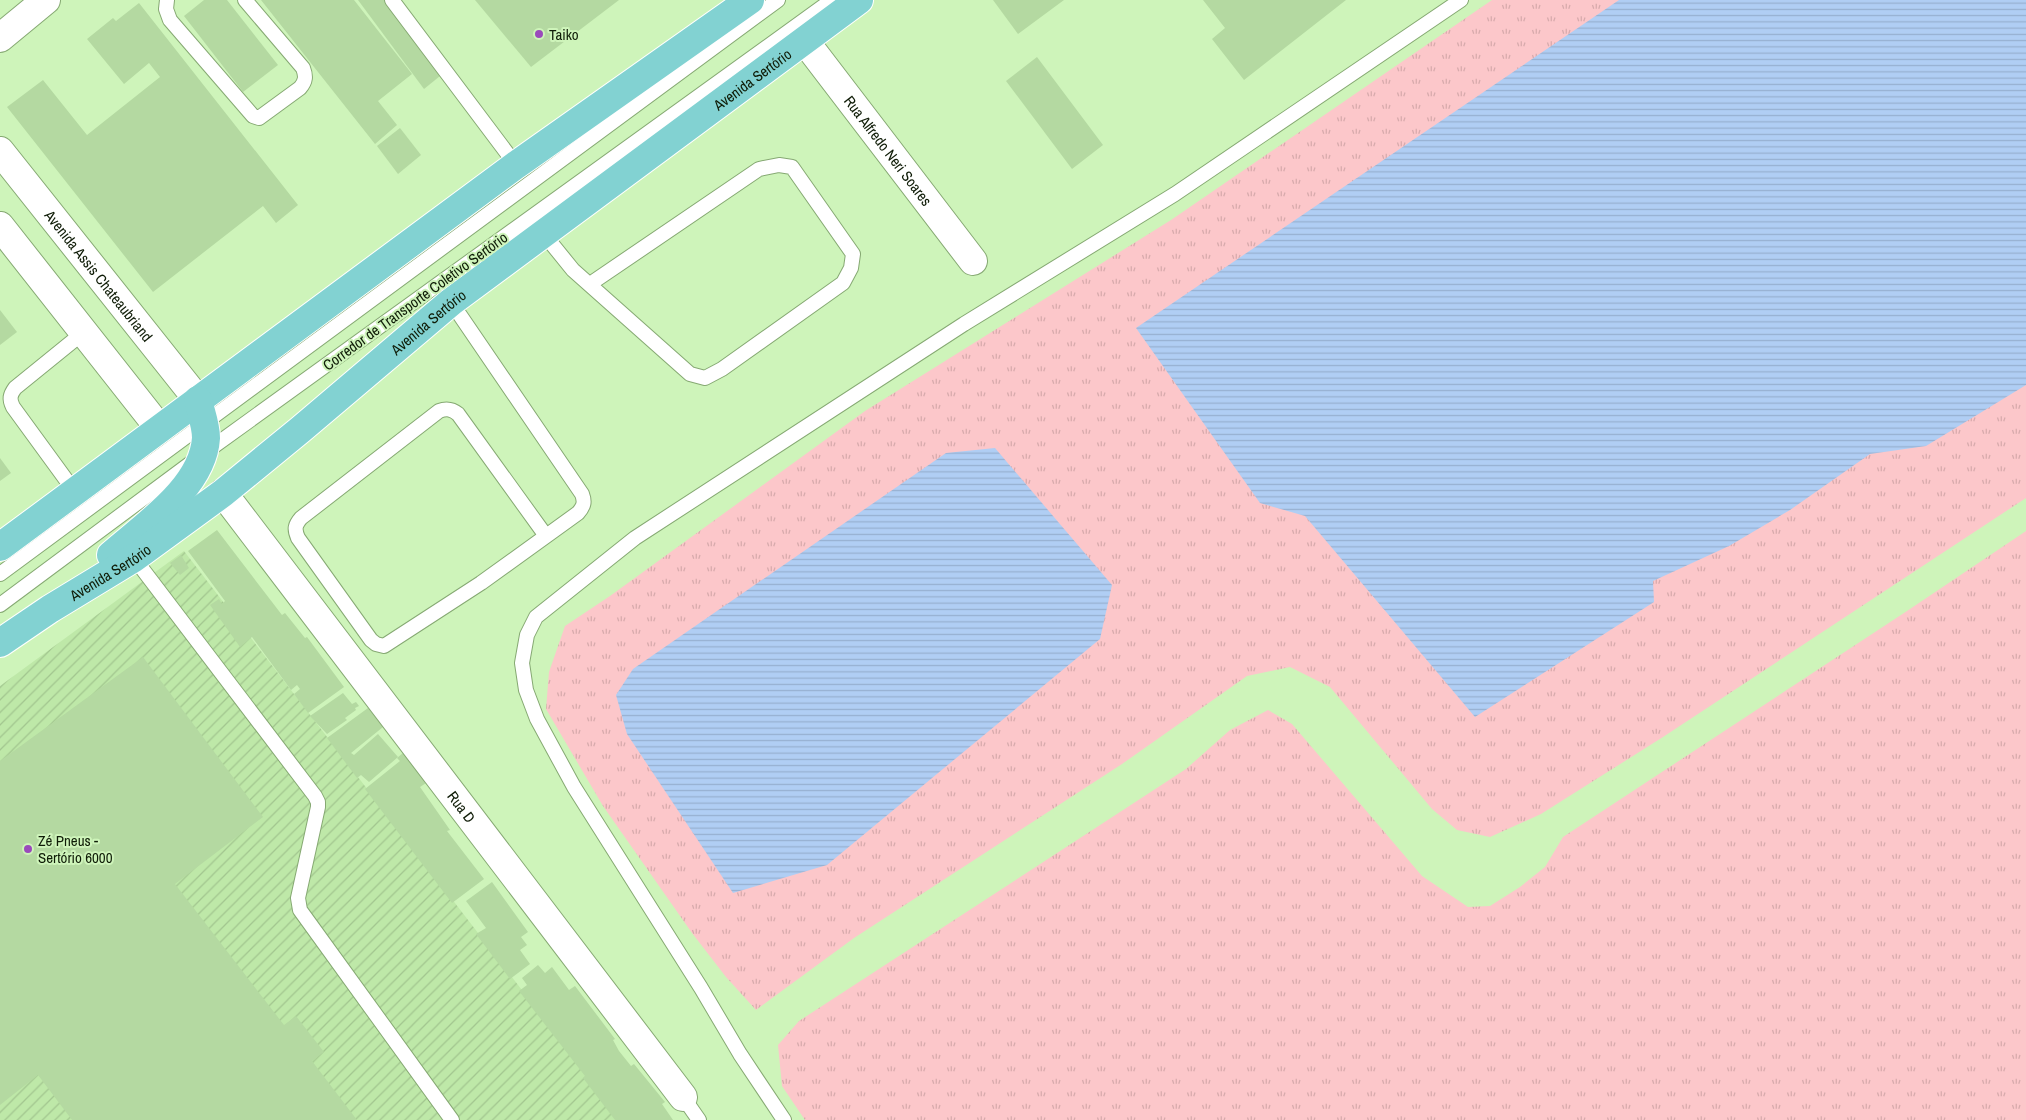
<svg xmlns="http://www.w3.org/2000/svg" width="2026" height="1120" font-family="'Archivo Narrow',sans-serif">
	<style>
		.industrial { fill: url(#industrial-furrows) }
		.grass { fill: url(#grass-tufts) }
		.water { fill: url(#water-rules) }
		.building { fill: #b4d9a1 }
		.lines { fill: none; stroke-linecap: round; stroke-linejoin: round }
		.lane-casing { stroke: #86a973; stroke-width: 16 }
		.street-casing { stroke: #86a973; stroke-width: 30 }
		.secondary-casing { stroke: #86a973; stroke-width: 30 }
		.primary-casing { stroke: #fff; stroke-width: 30 }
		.lane { stroke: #fff; stroke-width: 14 }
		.street { stroke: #fff; stroke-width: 28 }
		.secondary { stroke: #fff; stroke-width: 28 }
		.primary { stroke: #82d2d2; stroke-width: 28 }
		.poi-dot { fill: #9a4abb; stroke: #cef4ba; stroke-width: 2 }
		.labels { text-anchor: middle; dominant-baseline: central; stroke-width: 4; stroke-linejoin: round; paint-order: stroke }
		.poi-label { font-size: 15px; fill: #0f1c07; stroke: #cef4ba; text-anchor: start }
		.street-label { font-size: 15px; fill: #0f1c07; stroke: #cef4ba }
	</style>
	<defs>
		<pattern id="industrial-furrows" width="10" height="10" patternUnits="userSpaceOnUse" patternTransform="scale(1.25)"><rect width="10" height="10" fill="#bee8a8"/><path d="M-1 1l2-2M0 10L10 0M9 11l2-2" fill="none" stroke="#a2c68f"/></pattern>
		<pattern id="grass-tufts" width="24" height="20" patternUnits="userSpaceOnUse" patternTransform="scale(1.25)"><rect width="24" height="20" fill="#fcc7ca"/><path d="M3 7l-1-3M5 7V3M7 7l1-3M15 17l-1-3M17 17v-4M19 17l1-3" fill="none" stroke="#d7aaac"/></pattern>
		<pattern id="water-rules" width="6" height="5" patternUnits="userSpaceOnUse" patternTransform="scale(1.25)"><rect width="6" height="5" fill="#b0cef4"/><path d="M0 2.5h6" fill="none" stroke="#96b0d0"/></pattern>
	</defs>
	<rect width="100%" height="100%" fill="#cef4ba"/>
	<polygon class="industrial" points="184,551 622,1120 0,1120 0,686"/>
	<g class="grass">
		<polygon points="1492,0 2026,0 2026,498 1663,737 1541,814 1490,837 1457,830 1432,809 1330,687 1290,667 1247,676 1122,764 854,938 756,1010 726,977 692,933 603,806 546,709 549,672 565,626 610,596 865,411 1171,220"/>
		<polygon points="2026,531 2026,1120 805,1120 782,1086 778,1045 799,1021 1186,769 1230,730 1268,710 1292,724 1422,876 1468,907 1490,906 1520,887 1545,867 1563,837 1907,611"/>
	</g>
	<g class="water">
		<polygon points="1619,0 2026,0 2026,385 1926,446 1870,454 1790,510 1729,546 1653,581 1654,602 1475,717 1305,516 1260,503 1136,328"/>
		<polygon points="995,448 1112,585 1100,639 827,865 733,893 627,734 616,695 633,669 946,453"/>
	</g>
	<g class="building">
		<polygon points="204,0 227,0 278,65 243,92 184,16"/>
		<polygon points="261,0 354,0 412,74 378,101 397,125 375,144"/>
		<polygon points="358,0 384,0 440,76 424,89"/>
		<polygon points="475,0 619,0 531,67"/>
		<polygon points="993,0 1064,0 1018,34"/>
		<polygon points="1203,0 1346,0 1244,80 1212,39 1225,28"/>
		<polygon points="139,3 298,205 276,223 263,206 153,292 7,107 43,80 87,135 160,77 149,63 124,84 87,39 113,18 116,21"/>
		<polygon points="1037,57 1103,145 1072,169 1006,81"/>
		<polygon points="400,128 421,155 398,174 377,146"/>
		<polygon points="0,310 17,332 0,345"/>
		<polygon points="0,458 11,473 0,481"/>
		<polygon points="217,530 282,615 285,613 305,638 307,637 344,687 308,713 294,694 300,689 297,685 291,690 252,637 240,647 210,605 219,599 222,604 225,601 188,551"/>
		<polygon points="181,555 189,568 180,575 170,563"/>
		<polygon points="143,657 263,817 175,884 284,1025 296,1016 324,1052 312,1061 357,1120 72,1120 38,1075 0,1105 0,761"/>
		<polygon points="343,693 352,704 356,702 359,706 355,708 356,710 345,718 347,720 327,734 310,716"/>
		<polygon points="368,708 383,727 351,753 354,755 378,734 398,757 369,782 361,775 357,778 327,738"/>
		<polygon points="403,753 426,783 420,787 450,830 447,831 484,879 452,903 365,789 400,761 397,758"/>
		<polygon points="492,882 528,932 521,937 527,945 520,950 530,964 510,979 476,934 486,928 466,901"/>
		<polygon points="538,965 545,973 552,967 569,990 575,986 615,1039 613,1040 619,1051 631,1066 634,1064 665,1102 662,1104 673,1120 615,1120 583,1078 585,1076 519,991 527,985 522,978"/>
	</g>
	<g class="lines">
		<g class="lane-casing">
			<g id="lane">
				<path d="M167,0L166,9L170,20L253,116L259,118L300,88C306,81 306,76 303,68L245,0"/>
				<polyline points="392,0 516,165"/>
				<polyline points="543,233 573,270 690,374 705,378 722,369 843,283 851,268 853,254 792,167 779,165 759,169 590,284"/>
				<path d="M451,302L582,494C585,502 584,506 578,513L481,583L384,646L376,644L371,640L298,538C294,529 295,525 301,518L439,411C447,408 452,409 458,414L546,536"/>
				<path d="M75,492L13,407C9,399 10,395 15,388L84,332"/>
				<polyline points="134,558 315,796 318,802 318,807 298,898 300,910 452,1120"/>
				<polyline points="0,574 778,0"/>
				<polyline points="0,605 203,454 832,0"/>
				<polyline points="683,1097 699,1120"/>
				<polyline points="784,1120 740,1054 701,988 574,787 537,719 526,690 522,663 527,635 536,617 635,538 964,324 1175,194 1461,0"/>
			</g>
		</g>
		<g class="street-casing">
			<g id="street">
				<polyline points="0,38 46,0"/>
				<path id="s1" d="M804,40L973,261"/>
				<path id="s2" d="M223,493L683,1097"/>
			</g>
		</g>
		<g class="secondary-casing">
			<g id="secondary">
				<path id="s3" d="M0,151L198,400"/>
				<polyline points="0,226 160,429"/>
			</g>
		</g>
		<g class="primary-casing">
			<g id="primary">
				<polyline points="0,547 516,165 750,0"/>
				<path d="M111,555C145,525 203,487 206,438C206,425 201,413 198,400"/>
				<path id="s4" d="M0,643L50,609L134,558L223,493L300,430L451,302L859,0"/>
			</g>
		</g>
		<use href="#lane" class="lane"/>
		<use href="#street" class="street"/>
		<use href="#secondary" class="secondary"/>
		<use href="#primary" class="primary"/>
	</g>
	<g class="poi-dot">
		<circle cx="539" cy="34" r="5"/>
		<circle cx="28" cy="849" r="5"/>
	</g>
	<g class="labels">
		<g class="poi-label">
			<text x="549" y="34">Taiko</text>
			<text x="38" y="840">Zé Pneus -<tspan x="38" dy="17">Sertório 6000</tspan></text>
		</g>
		<g class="street-label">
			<text stroke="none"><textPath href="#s4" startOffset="941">Avenida Sertório</textPath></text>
			<text stroke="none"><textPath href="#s1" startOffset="139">Rua Alfredo Neri Soares</textPath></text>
			<text stroke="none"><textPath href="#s3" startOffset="159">Avenida Assis Chateaubriand</textPath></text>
			<text transform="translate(415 301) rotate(-36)">Corredor de Transporte Coletivo Sertório</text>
			<text stroke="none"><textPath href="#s4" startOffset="536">Avenida Sertório</textPath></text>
			<text stroke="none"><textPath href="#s4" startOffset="131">Avenida Sertório</textPath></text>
			<text stroke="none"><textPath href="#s2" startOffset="394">Rua D</textPath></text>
		</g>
	</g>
</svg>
